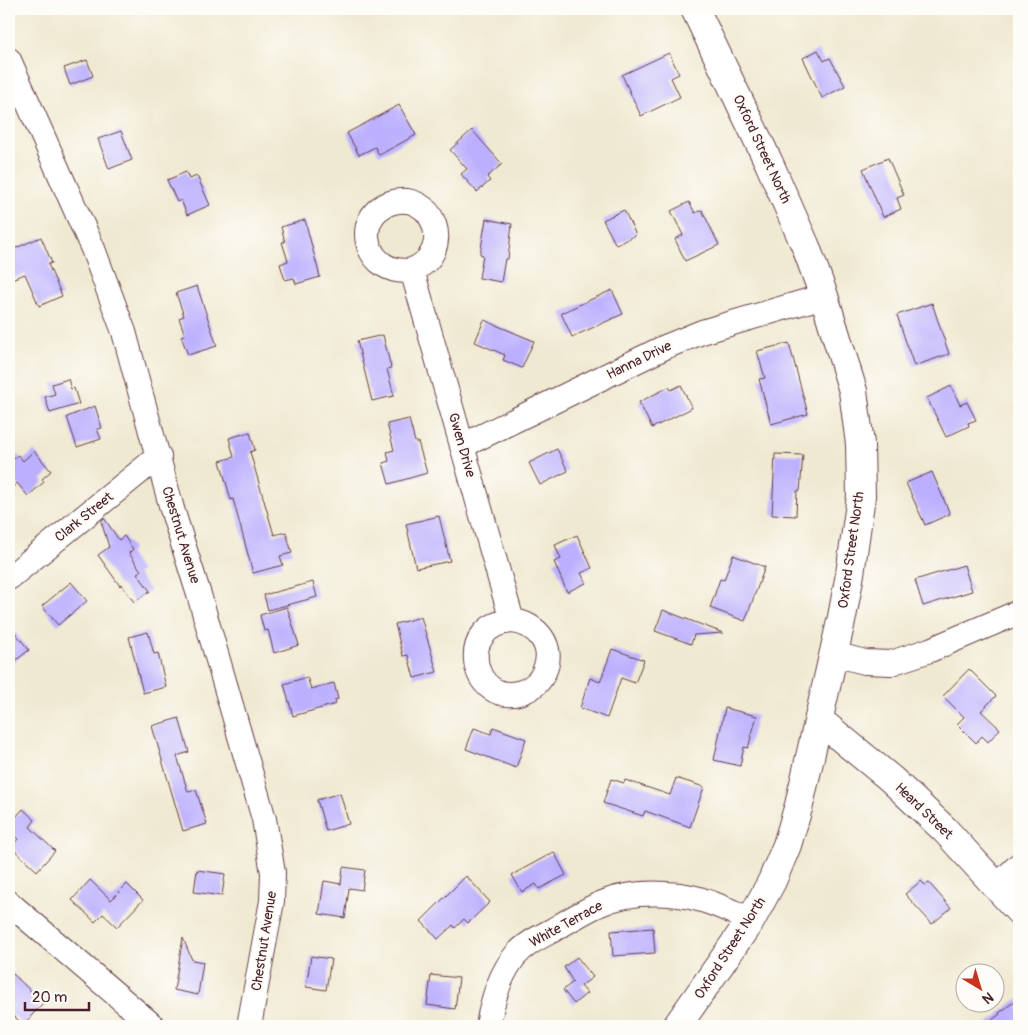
<svg xmlns="http://www.w3.org/2000/svg" width="1028" height="1035" font-family="Pangolin,sans-serif">
	<style>
		.building { fill: #bcb0fe }
		.lines { fill: none; stroke-linecap: round; stroke-linejoin: round }
		.street-casing { stroke: #633d44; stroke-width: 26 }
		.secondary-casing { stroke: #633d44; stroke-width: 30 }
		.street { stroke: #fff; stroke-width: 24 }
		.secondary { stroke: #fff; stroke-width: 28 }
		.labels { text-anchor: middle; dominant-baseline: central; stroke-width: 5; stroke-linejoin: round; paint-order: stroke }
		.street-label { font-size: 14px; fill: #4a1f2b; stroke: #fdfcf7 }
	</style>
	<rect width="100%" height="100%" fill="#fdfcf7"/>
	<filter id="ink" filterUnits="userSpaceOnUse"><feTurbulence type="fractalNoise" baseFrequency=".02" numOctaves="2"/><feDisplacementMap in="SourceGraphic" scale="10" xChannelSelector="R" yChannelSelector="G"/><feConvolveMatrix kernelMatrix="1 2 1 2 8 2 1 2 1" color-interpolation-filters="sRGB"/></filter>
	<filter id="wash" filterUnits="userSpaceOnUse"><feTurbulence type="fractalNoise" baseFrequency=".0096" numOctaves="4" result="noise"/><feDisplacementMap in="SourceGraphic" scale="20" xChannelSelector="R" yChannelSelector="G"/><feGaussianBlur stdDeviation="1.12" result="paint"/><feColorMatrix in="noise" values="0 0 0 0 0 0 0 0 0 0 0 0 0 0 0 0 0 1.4 0 .05"/><feComposite in="paint" operator="in"/></filter>
	<g filter="url(#wash)">
		<rect width="100%" height="100%" fill="#f0e9d1"/>
		<g id="blocks">
			<g class="building">
				<polygon points="818,50 824,61 830,58 845,86 822,98 803,58"/>
				<polygon points="669,53 679,74 671,78 680,97 641,116 622,75"/>
				<polygon points="87,60 93,76 70,85 64,68"/>
				<polygon points="399,105 416,135 379,155 375,147 359,155 347,133"/>
				<polygon points="472,130 502,164 487,177 490,181 477,192 461,174 467,169 450,150"/>
				<polygon points="121,131 132,160 109,169 98,139"/>
				<polygon points="888,158 904,195 897,198 901,209 883,217 863,169"/>
				<polygon points="186,172 189,179 197,176 210,205 187,215 181,200 177,202 167,180"/>
				<polygon points="689,202 695,213 702,210 719,245 685,261 675,239 683,235 671,211"/>
				<polygon points="624,210 636,235 616,245 603,220"/>
				<polygon points="486,219 512,224 508,259 505,259 501,282 479,278 483,255 480,254"/>
				<polygon points="305,220 320,277 296,284 294,278 285,280 280,264 288,261 282,242 285,242 281,227"/>
				<polygon points="41,237 52,263 48,264 62,296 39,306 25,274 9,280 9,251"/>
				<polygon points="197,286 217,346 188,355 181,336 185,335 179,318 184,316 176,293"/>
				<polygon points="612,290 623,314 572,337 561,313"/>
				<polygon points="932,303 949,354 914,366 897,315"/>
				<polygon points="484,320 534,341 522,368 503,360 505,355 475,342"/>
				<polygon points="383,335 391,368 387,369 394,396 372,401 357,341"/>
				<polygon points="789,343 808,414 771,424 759,379 765,378 757,351"/>
				<polygon points="68,379 71,389 74,388 79,404 50,413 45,397 55,394 52,384"/>
				<polygon points="681,385 692,408 652,428 639,402 669,387 671,390"/>
				<polygon points="951,386 960,405 967,402 976,420 968,423 969,426 946,437 927,398"/>
				<polygon points="95,406 102,428 97,429 101,439 77,447 67,417"/>
				<polygon points="409,419 415,442 418,442 427,473 389,484 383,463 389,461 387,452 394,450 387,424"/>
				<polygon points="250,432 255,450 250,452 274,535 286,532 292,553 280,556 283,565 253,573 233,499 231,500 220,461 234,457 229,438"/>
				<polygon points="557,449 568,471 540,485 529,463"/>
				<polygon points="34,451 51,471 42,479 44,482 28,496 17,483 9,491 9,462 18,455 23,461"/>
				<polygon points="775,454 803,455 800,491 797,491 796,516 772,515"/>
				<polygon points="932,472 950,514 925,525 906,483"/>
				<polygon points="439,516 450,561 416,568 406,524"/>
				<polygon points="104,518 119,540 124,536 133,549 129,553 141,571 137,573 150,591 134,602 121,584 120,586 98,555 109,547 101,521"/>
				<polygon points="577,535 592,568 581,573 586,583 567,592 554,562 561,559 555,545"/>
				<polygon points="733,555 765,567 745,621 710,608 720,579 724,580"/>
				<polygon points="964,565 972,591 923,606 915,580"/>
				<polygon points="71,582 87,601 58,625 42,606"/>
				<polygon points="313,582 317,597 268,610 264,595"/>
				<polygon points="287,607 299,645 274,653 268,630 264,631 260,615"/>
				<polygon points="663,610 723,633 694,635 691,644 655,631"/>
				<polygon points="421,617 437,672 414,678 408,655 403,656 395,624"/>
				<polygon points="9,625 29,650 9,666"/>
				<polygon points="148,632 154,654 158,653 166,687 143,693 129,637"/>
				<polygon points="612,649 644,660 635,683 621,678 607,718 580,708 590,678 600,682"/>
				<polygon points="969,669 996,696 981,711 1000,729 988,742 982,736 976,743 957,724 964,717 943,696"/>
				<polygon points="307,677 311,689 334,683 338,699 335,700 336,704 293,716 284,684"/>
				<polygon points="725,708 757,716 748,748 744,747 740,766 714,760"/>
				<polygon points="179,718 189,752 177,756 188,792 196,790 207,824 183,831 152,726"/>
				<polygon points="493,727 526,739 516,768 466,749 474,728 491,734"/>
				<polygon points="676,778 704,787 690,827 645,811 643,816 603,803 611,779 624,783 625,780 670,795"/>
				<polygon points="340,793 349,824 326,831 317,800"/>
				<polygon points="23,809 35,820 30,827 55,851 37,871 11,847 18,839 9,831 9,825"/>
				<polygon points="554,852 566,875 539,889 536,884 522,892 512,875"/>
				<polygon points="343,867 365,870 362,890 349,888 345,918 319,914 324,881 341,884"/>
				<polygon points="197,870 225,874 222,896 194,892"/>
				<polygon points="466,876 490,902 468,923 464,919 455,928 453,925 438,939 421,921"/>
				<polygon points="90,880 111,900 127,884 143,900 117,927 103,914 95,922 72,900"/>
				<polygon points="921,881 925,885 929,883 951,908 932,924 905,894"/>
				<polygon points="653,928 655,953 613,956 611,931"/>
				<polygon points="183,938 192,960 203,962 198,995 174,990"/>
				<polygon points="311,956 331,959 326,990 306,987"/>
				<polygon points="577,957 593,977 581,986 587,993 574,1004 563,990 573,982 564,967"/>
				<polygon points="9,970 43,1003 23,1025 9,1011"/>
				<polygon points="431,975 459,978 455,1009 427,1005"/>
				<polygon points="1019,998 1019,1026 984,1026 1000,1014 999,1013"/>
			</g>
		</g>
	</g>
	<g filter="url(#ink)">
		<use href="#blocks" fill-opacity="0" stroke="#633d44" stroke-width="1"/>
		<g class="lines">
			<g class="street-casing">
				<g id="street">
					<polyline points="9,60 93,249 124,332 172,509 200,598 264,819 273,873 272,901 249,1026"/>
					<path d="M412,270C457,252 433,188 390,203C349,218 367,278 412,270L512,621C537,623 556,647 544,672C540,682 533,688 522,692C472,708 454,625 512,621"/>
					<polyline points="462,446 665,347 702,332 824,296"/>
					<polyline points="9,578 159,456"/>
					<polyline points="833,654 865,662 891,663 930,650 1019,612"/>
					<polyline points="997,886 1019,865"/>
					<polyline points="9,903 153,1026"/>
					<path d="M488,1026C492,1001 499,976 515,956C525,944 540,937 553,930C568,921 584,911 600,904C624,893 654,892 679,895C705,898 728,910 751,920"/>
				</g>
			</g>
			<g class="secondary-casing">
				<g id="secondary">
					<polyline points="819,720 891,779 945,830 1019,911"/>
					<polyline points="677,1026 751,920 772,881 787,845 799,805 842,617 850,574 861,496 860,444 853,391 824,296 806,247 769,163 695,9"/>
				</g>
			</g>
			<use href="#street" class="street"/>
			<use href="#secondary" class="secondary"/>
		</g>
	</g>
	<g class="labels">
		<g class="street-label">
			<text transform="translate(762 149) rotate(65)">Oxford Street North</text>
			<text transform="translate(639 360) rotate(-26)">Hanna Drive</text>
			<text transform="translate(462 445) rotate(74)">Gwen Drive</text>
			<text transform="translate(84 517) rotate(-39)">Clark Street</text>
			<text transform="translate(181 535) rotate(73)">Chestnut Avenue</text>
			<text transform="translate(851 550) rotate(-82)">Oxford Street North</text>
			<text transform="translate(924 811) rotate(44)">Heard Street</text>
			<text transform="translate(566 924) rotate(-29)">White Terrace</text>
			<text transform="translate(264 941) rotate(-81)">Chestnut Avenue</text>
			<text transform="translate(730 948) rotate(-57)">Oxford Street North</text>
		</g>
	</g>
	<rect width="1028" height="1035" fill="none" stroke="#fdfcf7" stroke-width="30"/>
	<g transform="translate(980 988) rotate(142)"><circle r="24" fill="#fdfcf7" stroke="#b5a4a5"/>
	<path d="M0-4L9 19L0 12L-9 19Z" fill="#c8321e"/>
	<text y="-8" font-size="14" font-weight="bold" text-anchor="middle" fill="#4a1f2b">N</text>
	</g>
	<path d="M25 1002v8h64v-8" fill="none" stroke="#4a1f2b" stroke-width="2.5"/>
	<text x="32" y="1002" font-size="15" fill="#4a1f2b" stroke="#fdfcf7" stroke-width="4" paint-order="stroke">20 m</text>
</svg>
